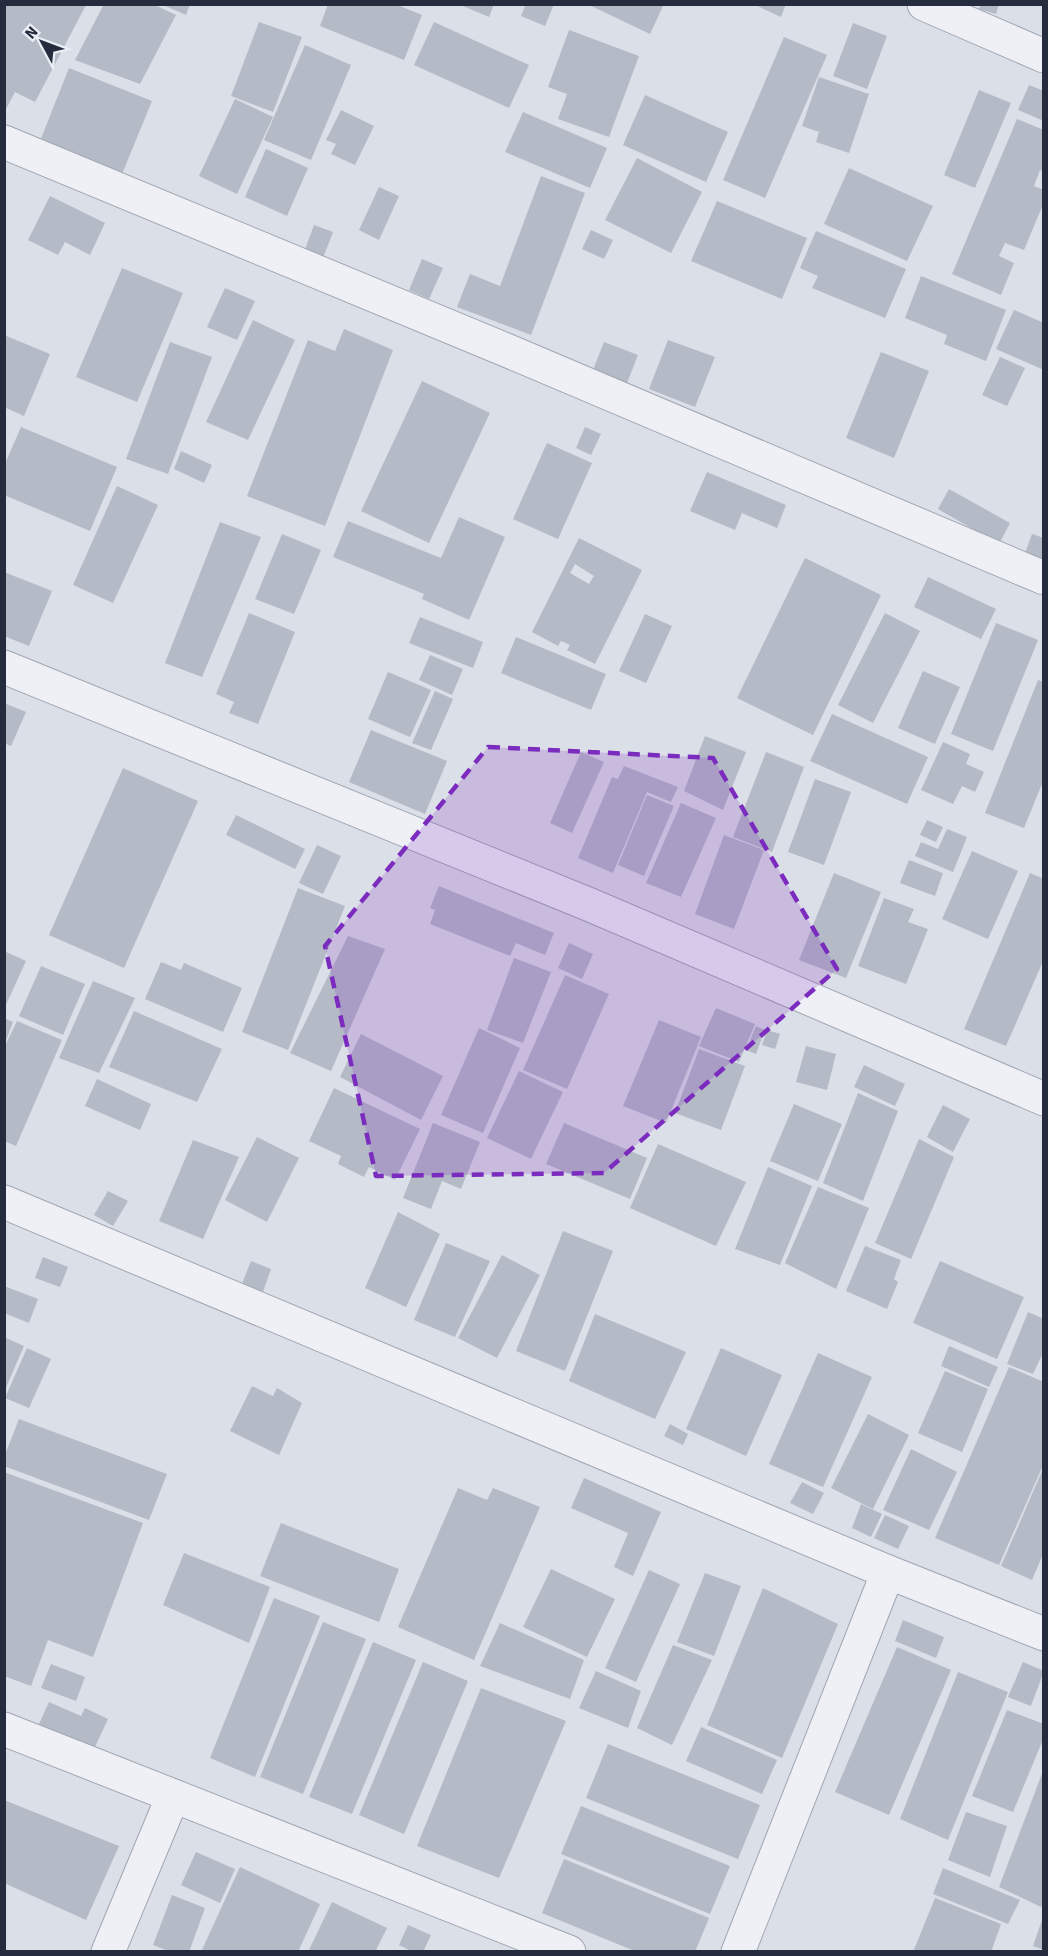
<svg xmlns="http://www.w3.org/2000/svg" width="1048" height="1956" font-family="'Source Sans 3',sans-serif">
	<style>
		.building { fill: #b5bac7; fill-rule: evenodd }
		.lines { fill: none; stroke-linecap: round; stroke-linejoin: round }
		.minor-casing { stroke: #a0a6b1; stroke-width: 35 }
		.minor { stroke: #eef0f5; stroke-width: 33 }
		.marked { fill: #7b2cbf; fill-opacity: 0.2; stroke: #7b2cbf; stroke-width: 4.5; stroke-dasharray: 12 8; stroke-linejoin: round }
	</style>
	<rect width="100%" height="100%" fill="#dbdfe7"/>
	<g class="building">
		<polygon points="104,4 153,4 176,15 140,84 75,60"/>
		<polygon points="161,4 190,4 186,15"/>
		<polygon points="328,4 395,4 422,15 404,60 320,26"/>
		<polygon points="458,4 494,4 489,17"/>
		<polygon points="526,4 554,4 545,26 521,16"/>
		<polygon points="587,4 664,4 650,34"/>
		<polygon points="753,4 786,4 781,17"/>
		<polygon points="981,4 999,4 996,14 979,9"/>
		<polygon points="4,5 86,5 35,102 15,92 4,113"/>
		<polygon points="259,22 302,37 273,112 231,96"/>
		<polygon points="434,22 529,65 509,108 414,65"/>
		<polygon points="853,23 887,36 867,89 833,76"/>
		<polygon points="569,30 639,56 609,137 558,119 567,94 548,87"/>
		<polygon points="784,37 827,55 765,198 723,180"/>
		<polygon points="305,45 351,65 311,160 264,140"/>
		<polygon points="69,68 152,101 122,174 40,141"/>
		<polygon points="819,77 869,94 849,153 816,142 819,132 802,126"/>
		<polygon points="1029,85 1044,91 1044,121 1018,110"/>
		<polygon points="979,90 1011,103 975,188 944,175"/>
		<polygon points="645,95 728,132 706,182 623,145"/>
		<polygon points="235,99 273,117 237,194 199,176"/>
		<polygon points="341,110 374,126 355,165 331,154 336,144 326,140"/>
		<polygon points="523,112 607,148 590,188 505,152"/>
		<polygon points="1017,119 1044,130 1044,172 1040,170 1034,186 1044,190 1044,202 1024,250 1005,243 999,256 1014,263 1001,295 952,274"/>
		<polygon points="266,149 308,168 287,216 245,197"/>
		<polygon points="637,158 702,192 671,253 605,220"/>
		<polygon points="849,168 933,206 907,261 824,224"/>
		<polygon points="541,176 585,193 531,335 457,307 470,274 500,286"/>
		<polygon points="379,187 399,196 379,240 359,230"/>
		<polygon points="50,196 105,223 90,255 65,242 58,255 28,240"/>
		<polygon points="717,201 807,238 782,299 691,261"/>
		<polygon points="314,225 333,232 323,258 304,252"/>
		<polygon points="591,230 613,240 604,259 582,249"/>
		<polygon points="816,231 906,269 885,318 812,288 818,276 800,268"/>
		<polygon points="422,259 443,268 429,299 409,290"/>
		<polygon points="122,268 183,293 137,402 76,377"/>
		<polygon points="921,276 1006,310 986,361 944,344 947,335 905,318"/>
		<polygon points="225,288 255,301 237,340 207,327"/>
		<polygon points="1014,310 1044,323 1044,370 996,349"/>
		<polygon points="253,320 295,340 248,440 206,422"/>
		<polygon points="344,329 393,350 325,526 247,496 308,340 335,351"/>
		<polygon points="4,335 50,354 24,416 4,407"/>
		<polygon points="668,340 715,357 695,407 649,389"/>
		<polygon points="170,342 212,357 168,474 126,459"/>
		<polygon points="604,342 638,355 627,383 593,370"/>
		<polygon points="881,352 929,371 894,458 846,438"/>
		<polygon points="1000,357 1025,368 1007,406 982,395"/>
		<polygon points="422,381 490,413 429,543 361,511"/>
		<polygon points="21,427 117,467 90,531 4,495 4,466"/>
		<polygon points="585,427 601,434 591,455 576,448"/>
		<polygon points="547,443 592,463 558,539 513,519"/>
		<polygon points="181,451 212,465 204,483 174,469"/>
		<polygon points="707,472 786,505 777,528 742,513 735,530 690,511"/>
		<polygon points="117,486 158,505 113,603 73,585"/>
		<polygon points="949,489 1010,523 999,544 938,509"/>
		<polygon points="459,517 505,537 469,620 422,599 424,594 333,557 348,521 441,558"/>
		<polygon points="220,522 261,537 202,677 165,663"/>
		<polygon points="282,534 321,550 294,614 255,599"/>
		<polygon points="1032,534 1044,538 1044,568 1022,561"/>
		<path d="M579,538L642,570L595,664L567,650L570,645L561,641L558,646L532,632ZM575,564L594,576L589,584L570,573Z"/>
		<polygon points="805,558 881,595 813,735 737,698"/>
		<polygon points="4,572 52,591 29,646 4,636"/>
		<polygon points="928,577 996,609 981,639 914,607"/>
		<polygon points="249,613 295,632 258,724 229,713 234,702 216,694"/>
		<polygon points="885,613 920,631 873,723 838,705"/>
		<polygon points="645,614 672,626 646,683 619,671"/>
		<polygon points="420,617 483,642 473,668 409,643"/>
		<polygon points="996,623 1038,640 993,751 951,734"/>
		<polygon points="516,637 606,674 591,710 501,673"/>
		<polygon points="430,655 463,669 452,695 419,680"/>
		<polygon points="923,671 960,687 935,744 898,728"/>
		<polygon points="388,672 431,690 410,737 368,719"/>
		<polygon points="1038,680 1044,682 1044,779 1024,828 985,813"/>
		<polygon points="435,691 453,699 431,750 412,743"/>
		<polygon points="4,703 26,712 11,746 4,743"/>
		<polygon points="832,714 928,757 907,804 810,761"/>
		<polygon points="371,730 447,761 425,814 349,782"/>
		<polygon points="705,736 746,752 723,810 684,791"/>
		<polygon points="943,742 970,754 966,764 984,772 975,792 962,786 953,804 921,790"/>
		<polygon points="581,752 604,762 572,833 550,823"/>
		<polygon points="766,752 804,767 772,852 733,837"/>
		<polygon points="624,766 678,787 671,802 647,792 613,873 578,858 612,777 618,779"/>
		<polygon points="123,768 198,801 124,968 49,935"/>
		<polygon points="815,779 851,792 824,865 788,852"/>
		<polygon points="647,795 674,806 644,876 618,865"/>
		<polygon points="681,803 716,818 681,897 646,883"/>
		<polygon points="236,815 305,849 295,869 226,835"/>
		<polygon points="927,820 943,827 936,842 920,835"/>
		<polygon points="947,829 967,837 953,872 915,856 921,842 938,849"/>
		<polygon points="724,835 764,850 734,929 695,914"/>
		<polygon points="317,845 341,856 323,894 299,883"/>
		<polygon points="972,851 1018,871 988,939 942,919"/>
		<polygon points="909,860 943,873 935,896 900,883"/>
		<polygon points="834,873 881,892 846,978 799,960"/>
		<polygon points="1030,873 1044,879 1044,959 1006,1046 964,1029"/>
		<polygon points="439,886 554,933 545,955 516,943 510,956 430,924 435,910 430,908"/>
		<polygon points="298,888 345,906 288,1050 242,1032"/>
		<polygon points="884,898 914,909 908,922 928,929 906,984 858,966"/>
		<polygon points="348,936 385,949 331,1071 290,1053"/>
		<polygon points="569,943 593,954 582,979 558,968"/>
		<polygon points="4,951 26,961 4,1009"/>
		<polygon points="514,958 551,972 523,1043 487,1030"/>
		<polygon points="161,962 181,970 184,963 242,988 223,1032 145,999"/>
		<polygon points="41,966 85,984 63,1035 19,1016"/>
		<polygon points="565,975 609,994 567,1089 523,1070"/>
		<polygon points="93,981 135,998 99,1073 59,1058"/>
		<polygon points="716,1008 755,1024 739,1062 699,1046"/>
		<polygon points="134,1011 222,1049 197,1102 109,1067"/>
		<polygon points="4,1018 13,1022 5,1043 4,1043"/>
		<polygon points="659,1020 701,1037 666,1123 623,1106"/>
		<polygon points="17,1021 62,1040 16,1146 4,1141 4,1048"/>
		<polygon points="756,1026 765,1030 756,1054 746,1050"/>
		<polygon points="479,1028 520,1048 483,1133 441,1115"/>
		<polygon points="767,1030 780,1034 775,1049 762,1045"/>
		<polygon points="361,1034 443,1076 421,1120 340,1077"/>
		<polygon points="806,1046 836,1054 827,1090 796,1082"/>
		<polygon points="699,1049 745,1066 721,1130 675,1113"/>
		<polygon points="864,1065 905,1084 895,1106 854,1087"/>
		<polygon points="519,1071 563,1092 531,1159 487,1138"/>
		<polygon points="97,1079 151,1104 140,1130 85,1106"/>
		<polygon points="334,1088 420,1129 395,1180 369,1167 364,1177 338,1164 341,1156 309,1141"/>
		<polygon points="858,1093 898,1111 863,1201 823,1183"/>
		<polygon points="794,1104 842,1124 818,1181 770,1161"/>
		<polygon points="943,1105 970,1119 953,1152 927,1137"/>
		<polygon points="433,1123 480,1142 461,1189 442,1181 431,1209 403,1198"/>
		<polygon points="564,1123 647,1158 630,1199 546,1164"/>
		<polygon points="257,1137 299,1158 267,1222 225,1200"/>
		<polygon points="919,1139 954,1157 911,1259 875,1243"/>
		<polygon points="193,1140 239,1157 203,1239 159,1221"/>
		<polygon points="658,1144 746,1182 716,1246 630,1208"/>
		<polygon points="768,1167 812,1186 780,1265 735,1249"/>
		<polygon points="818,1187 869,1208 836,1289 785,1263"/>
		<polygon points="108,1191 128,1201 113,1226 94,1215"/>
		<polygon points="398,1212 440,1234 406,1307 365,1288"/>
		<polygon points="563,1231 613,1251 565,1371 516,1351"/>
		<polygon points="446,1243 490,1261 455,1337 414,1320"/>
		<polygon points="865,1246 901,1260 894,1279 898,1282 887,1309 846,1291"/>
		<polygon points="502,1255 540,1275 497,1358 458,1338"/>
		<polygon points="43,1257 68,1267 60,1287 35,1278"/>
		<polygon points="251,1261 271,1269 263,1292 242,1284"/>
		<polygon points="940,1261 1024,1297 997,1359 913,1323"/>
		<polygon points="4,1286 38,1299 29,1323 4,1313"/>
		<polygon points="1028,1312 1044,1319 1044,1351 1033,1374 1007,1364"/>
		<polygon points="595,1314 686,1352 655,1419 569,1381"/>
		<polygon points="4,1337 24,1346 4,1392"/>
		<polygon points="949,1346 998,1367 989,1387 941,1366"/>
		<polygon points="27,1348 51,1359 29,1408 5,1398"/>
		<polygon points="721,1348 782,1375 746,1456 686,1429"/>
		<polygon points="818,1353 872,1377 823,1487 769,1464"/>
		<polygon points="1009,1367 1044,1382 1044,1463 999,1565 935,1538"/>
		<polygon points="945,1371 988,1389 962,1452 918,1433"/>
		<polygon points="252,1386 273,1396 277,1388 302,1403 279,1455 230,1431"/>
		<polygon points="868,1414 909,1435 873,1509 831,1488"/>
		<polygon points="19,1419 167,1474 149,1520 4,1466 4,1457"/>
		<polygon points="670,1424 688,1434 683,1445 664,1436"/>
		<polygon points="911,1449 957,1472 929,1530 883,1510"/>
		<polygon points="1042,1471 1044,1472 1044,1552 1032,1580 1001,1566"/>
		<polygon points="4,1472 143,1523 93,1657 48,1640 31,1686 4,1676"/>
		<polygon points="584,1478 661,1512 633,1576 614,1567 628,1533 571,1508"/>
		<polygon points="802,1482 824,1493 813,1514 790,1503"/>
		<polygon points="458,1488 487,1500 493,1488 540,1507 474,1660 398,1627"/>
		<polygon points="861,1504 882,1514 871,1537 852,1528"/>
		<polygon points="885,1515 909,1526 898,1549 874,1538"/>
		<polygon points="281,1523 399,1569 379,1622 260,1576"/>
		<polygon points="184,1553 270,1587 249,1643 163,1605"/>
		<polygon points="551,1569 615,1599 587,1657 523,1627"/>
		<polygon points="649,1570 680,1584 636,1682 605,1668"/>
		<polygon points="705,1573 741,1586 714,1656 677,1642"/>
		<polygon points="763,1588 838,1624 782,1758 707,1725"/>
		<polygon points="274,1598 320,1616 255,1777 210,1758"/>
		<polygon points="903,1620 944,1637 936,1658 895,1641"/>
		<polygon points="323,1622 366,1639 303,1794 260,1777"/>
		<polygon points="500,1623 584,1660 570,1699 480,1666"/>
		<polygon points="373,1642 416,1660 352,1814 309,1797"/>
		<polygon points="673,1645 712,1660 672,1745 637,1728"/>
		<polygon points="897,1647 951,1670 889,1815 835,1792"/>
		<polygon points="423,1662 468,1681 404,1834 359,1815"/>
		<polygon points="1023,1662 1044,1671 1031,1706 1008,1697"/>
		<polygon points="51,1664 85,1677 76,1701 41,1688"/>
		<polygon points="596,1671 641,1691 628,1728 579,1708"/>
		<polygon points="958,1672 1008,1692 948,1840 900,1819"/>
		<polygon points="481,1688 566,1721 499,1878 417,1846"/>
		<polygon points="49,1702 81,1716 85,1708 108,1719 94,1749 39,1724"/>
		<polygon points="1007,1710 1044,1724 1044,1737 1013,1812 972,1796"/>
		<polygon points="701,1727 777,1760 762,1794 686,1761"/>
		<polygon points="608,1744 760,1805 738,1859 586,1798"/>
		<polygon points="1043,1771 1044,1902 1041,1907 999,1887"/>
		<polygon points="4,1800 119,1846 86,1920 4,1883"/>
		<polygon points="581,1806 730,1866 710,1914 561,1854"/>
		<polygon points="966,1812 1007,1826 990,1877 948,1860"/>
		<polygon points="196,1852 235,1869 220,1903 181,1885"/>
		<polygon points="564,1859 709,1918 695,1952 637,1952 542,1913"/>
		<polygon points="240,1867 320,1904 298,1952 201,1952"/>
		<polygon points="943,1868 1020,1900 1008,1924 933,1894"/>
		<polygon points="172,1895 205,1908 189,1952 171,1952 153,1945"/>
		<polygon points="935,1898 1001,1924 991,1952 913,1952"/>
		<polygon points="332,1902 387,1928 375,1952 308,1952"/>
		<polygon points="1043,1917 1044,1917 1044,1950 1033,1946"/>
		<polygon points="408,1925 431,1935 423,1952 413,1952 399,1945"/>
	</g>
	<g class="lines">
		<g class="minor-casing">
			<g id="minor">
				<polyline points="924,4 1044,56"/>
				<polyline points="4,142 506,350 1044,578"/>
				<polyline points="4,667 588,904 1044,1099"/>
				<polyline points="4,1202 888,1572 1044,1634"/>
				<polyline points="4,1729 569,1952"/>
				<polyline points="108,1952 173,1796"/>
				<polyline points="738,1952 888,1572"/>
			</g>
		</g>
		<use href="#minor" class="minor"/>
	</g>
	<path class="marked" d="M488,747L713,758L837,969L604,1173L376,1176L325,946Z"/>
	<rect width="1048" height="1956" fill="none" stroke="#242c3e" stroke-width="12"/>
	<g transform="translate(42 42) rotate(311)" stroke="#eaeef5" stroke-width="4.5" paint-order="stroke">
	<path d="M0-4.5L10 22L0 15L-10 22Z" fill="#242c3e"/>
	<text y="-9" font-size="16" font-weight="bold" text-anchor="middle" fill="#242c3e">N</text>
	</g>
</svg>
